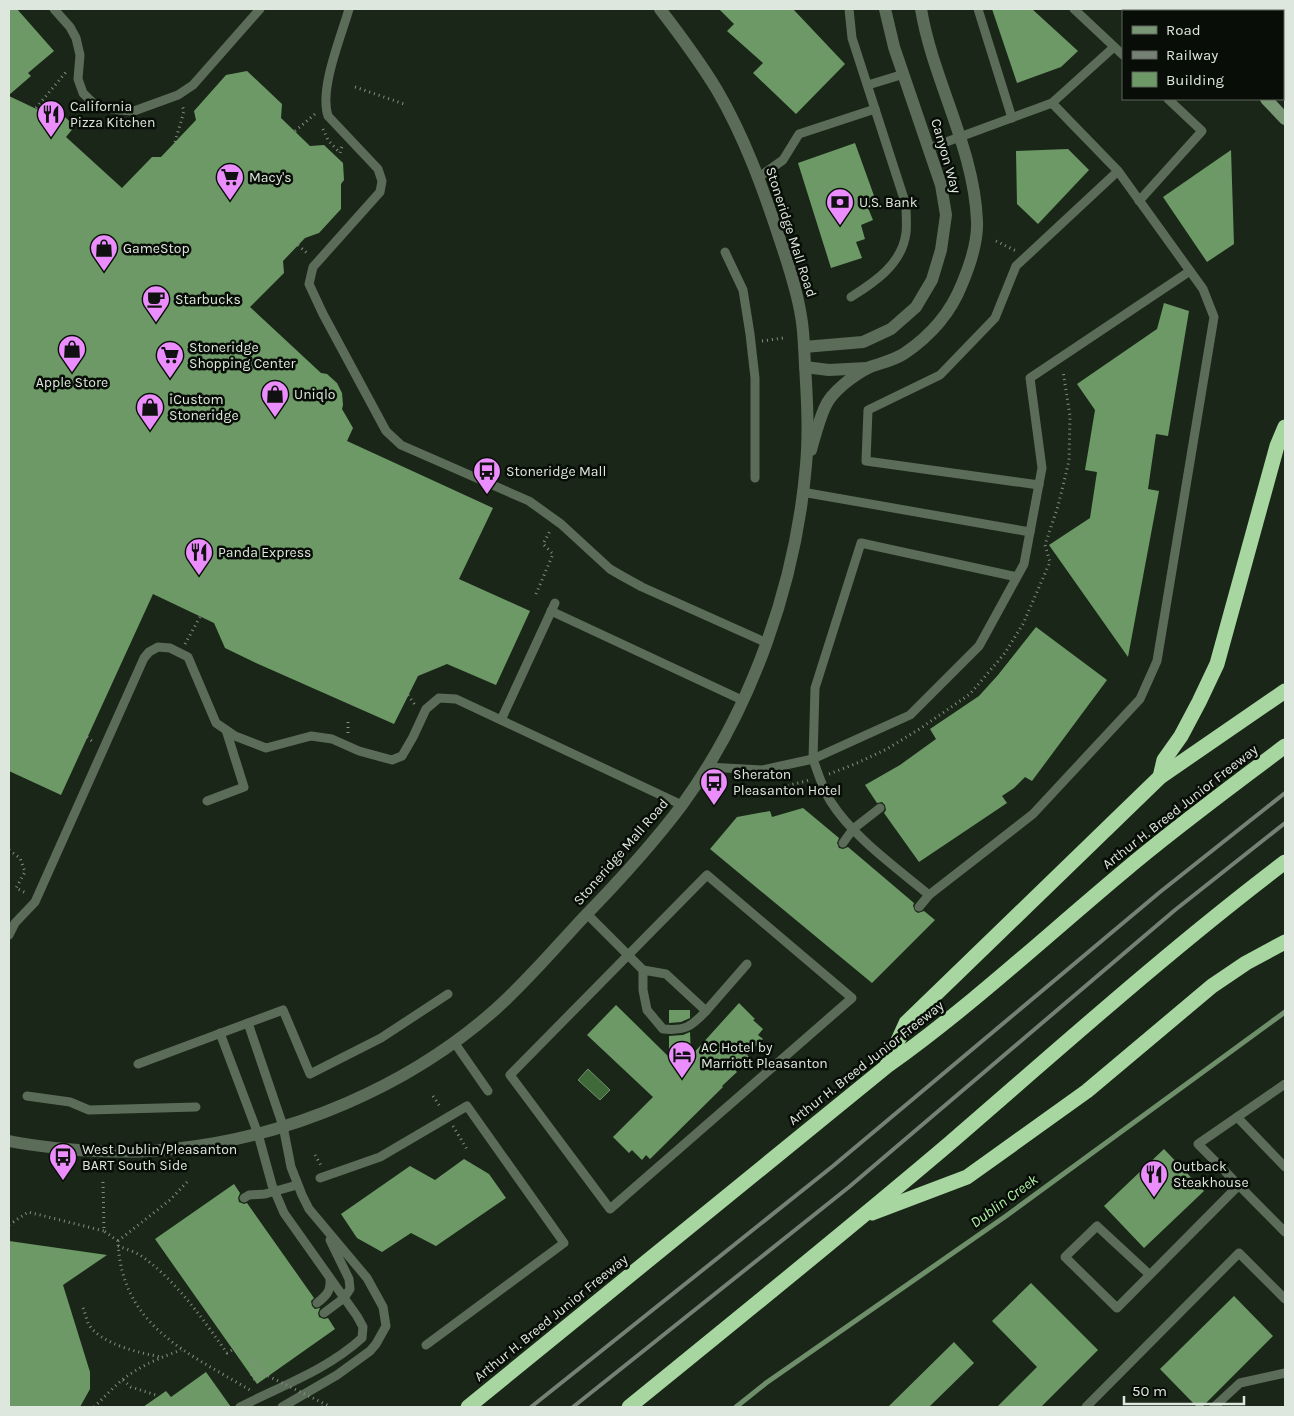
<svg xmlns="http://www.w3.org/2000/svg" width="1294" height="1416" font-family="Karla,sans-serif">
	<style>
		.water { fill: #40693a; stroke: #6f8f6b }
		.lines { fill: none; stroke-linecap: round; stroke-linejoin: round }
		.stream { stroke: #6f8f6b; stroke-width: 5 }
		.building { fill: #6d9967 }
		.path { stroke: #848f82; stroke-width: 3; stroke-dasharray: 1 4; stroke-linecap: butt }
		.service { stroke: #5b6d58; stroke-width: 9 }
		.minor { stroke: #5b6d58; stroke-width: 12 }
		.secondary { stroke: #7a9775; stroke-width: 12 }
		.motorway { stroke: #a8d6a1; stroke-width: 15 }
		.rail { stroke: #768175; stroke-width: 4 }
		.path-bridge { stroke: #848f82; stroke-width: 3; stroke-dasharray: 1 4; stroke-linecap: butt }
		.labels { text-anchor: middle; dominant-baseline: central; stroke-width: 5; stroke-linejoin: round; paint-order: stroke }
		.poi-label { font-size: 14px; fill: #dee7dd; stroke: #080e07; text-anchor: start }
		.street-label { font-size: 14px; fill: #dee7dd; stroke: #080e07 }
		.water-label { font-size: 15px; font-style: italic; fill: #b2f2a9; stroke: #080e07 }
	</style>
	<rect width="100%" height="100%" fill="#1a2718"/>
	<polygon class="water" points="588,1069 610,1090 600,1100 578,1080"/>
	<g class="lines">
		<polyline class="stream" points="736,1407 766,1383 1006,1216 1285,1012"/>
	</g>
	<g class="building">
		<polygon points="9,9 17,9 54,51 28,73 31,76 9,95"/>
		<polygon points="719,9 793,9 845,64 796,114 753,73 763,63 727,31 734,24"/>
		<polygon points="992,9 1032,9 1078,51 1061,67 1017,83"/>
		<polygon points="247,71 282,104 281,118 310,146 324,145 343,163 344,180 341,184 341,209 319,233 305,238 283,261 284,273 250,307 321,373 327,374 337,383 342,393 343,405 342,409 353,428 347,441 493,508 459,579 530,611 496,685 447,664 418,676 394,724 256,663 225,648 214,623 153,594 61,795 9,771 9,96 47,114 57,110 75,126 66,137 122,188 152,157 161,157 196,120 194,111 226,75"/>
		<polygon points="855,143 877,204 868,208 873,220 861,225 865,239 856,242 862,258 831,268 798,163"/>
		<polygon points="1068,149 1089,170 1038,224 1017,204 1016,151"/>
		<polygon points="1231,150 1234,244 1207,262 1163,197"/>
		<polygon points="1164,303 1189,311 1168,436 1156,434 1148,489 1159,491 1128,657 1049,545 1090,518 1097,472 1085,470 1095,410 1077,384 1157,329"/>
		<polygon points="1036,627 1107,680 1032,781 1025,777 1014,788 1002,796 1007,803 919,862 884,813 886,810 885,805 882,802 877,803 865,785 900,765 936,739 930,729 979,696 998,675"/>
		<polygon points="803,808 839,838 837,843 839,848 843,849 848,847 914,903 913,906 915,911 918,913 924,911 935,920 872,983 710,849 737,817 770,811 772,817"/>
		<polygon points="739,1003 755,1019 753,1020 763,1029 758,1035 763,1039 747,1055 749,1057 735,1070 737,1072 722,1086 723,1087 650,1159 646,1155 642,1160 632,1150 629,1153 613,1137 653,1097 587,1035 616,1005 669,1057 669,1036 683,1035 690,1032 691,1056"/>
		<polygon points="669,1010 690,1010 690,1018 681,1022 669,1023"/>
		<polygon points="1164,1149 1204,1191 1144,1248 1104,1206"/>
		<polygon points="464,1159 489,1174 506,1198 436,1246 411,1233 382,1252 357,1238 341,1214 410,1166 435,1180"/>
		<polygon points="234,1184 240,1193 238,1198 239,1202 244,1204 247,1203 314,1298 311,1301 312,1306 315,1309 320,1308 318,1313 319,1317 324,1319 328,1318 335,1329 257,1384 155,1239"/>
		<polygon points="9,1241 107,1255 63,1285 90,1372 90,1389 80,1407 9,1407"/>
		<polygon points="1031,1283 1098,1350 1041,1407 997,1407 1037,1367 992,1321"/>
		<polygon points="1234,1296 1273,1336 1202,1407 1197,1407 1160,1369"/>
		<polygon points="954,1342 974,1363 929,1407 888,1407"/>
		<polygon points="206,1372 231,1407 143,1407 166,1391 171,1397"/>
	</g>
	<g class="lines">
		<g class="path">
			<polyline points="355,87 404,104"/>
			<polyline points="36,108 66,72"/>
			<polyline points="323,129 328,140 340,153 342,146"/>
			<polyline points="295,131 315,114"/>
			<polyline points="175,142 184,111 182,105"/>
			<polyline points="996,241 1016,251"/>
			<polyline points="298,245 309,255"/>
			<polyline points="762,341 783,338"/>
			<polyline points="536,594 553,554 543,544 550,531"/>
			<polyline points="185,644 200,617"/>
			<polyline points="408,695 415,705"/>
			<polyline points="348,733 348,721"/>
			<polyline points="87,737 94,743"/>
			<polyline points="829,774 855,764 887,749 921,728 970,694 1005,653 1023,624 1050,562 1045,545 1058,506 1069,461 1070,416 1063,371"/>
			<path d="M738,791C763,791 786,787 809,780"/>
			<polyline points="9,850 20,858 25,872 16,888 26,893"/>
			<polyline points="433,1096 441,1108"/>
			<polyline points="453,1126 468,1151"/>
			<polyline points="315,1155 322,1167"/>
			<path d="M103,1182L104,1231L118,1241C121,1325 186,1352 250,1390"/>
			<polyline points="9,1225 28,1212 104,1231"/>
			<polyline points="118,1241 170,1200 187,1182"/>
			<path d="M118,1246C126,1249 136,1252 143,1257C178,1283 202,1318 227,1353L232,1350"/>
			<path d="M83,1308C85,1312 86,1318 88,1323C99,1344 140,1353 161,1357"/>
			<polyline points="250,1363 255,1360 264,1373 268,1376"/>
			<polyline points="253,1367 257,1364"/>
			<polyline points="260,1368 252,1375 255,1380 264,1373"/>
			<polyline points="123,1380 131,1387 159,1396"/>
			<path d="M94,1407C107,1395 119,1380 135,1371C149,1362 165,1356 181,1350"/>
			<polyline points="322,1407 326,1405"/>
		</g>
		<g class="service">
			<polyline points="54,9 70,27 76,38 80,55 78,79 83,93 96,106 118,110 134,111 178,95 193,85 260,9"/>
			<path d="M349,9C341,37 319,89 328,116L378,169L382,181L380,192L313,267L309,284L323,314L386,431L401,445L529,501L561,524L610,569L622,576L642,587L767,643"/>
			<path d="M849,9L852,38L906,205C906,214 907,224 906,233C902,264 875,282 851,297"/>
			<polyline points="978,9 1012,118"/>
			<polyline points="1074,9 1123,55"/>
			<polyline points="868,85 904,74"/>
			<polyline points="1052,103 1114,47"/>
			<polyline points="759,177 783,160 799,134 875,109"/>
			<polyline points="1139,201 1202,131 1168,99"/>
			<polyline points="725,252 743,290 750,334 755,378 755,478"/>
			<polyline points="1039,485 866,461 868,410 940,375 995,318 1016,266 1118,171"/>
			<polyline points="802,492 1030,532"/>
			<polyline points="1017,577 861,543 815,688 813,759 910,715 979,646 984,637 1024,564 1042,468 1030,378 1190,271"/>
			<polyline points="551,611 742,700"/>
			<polyline points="501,720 555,603"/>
			<path d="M707,767L762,770L813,759C818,773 823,790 831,802C853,837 898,869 929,895L919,907"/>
			<polyline points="207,801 244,787 226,730"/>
			<polyline points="843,843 853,829 880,808"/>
			<polygon points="707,875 852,998 610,1209 510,1075"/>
			<polyline points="929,895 1033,814 1140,699 1157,661 1214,317 1203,289 1118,171 1052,103 930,148"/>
			<path d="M587,914L643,970V990L647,1010L663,1029C685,1031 691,1027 706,1011L666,974L643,970"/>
			<polyline points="9,935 15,923 35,902 144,658 149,652 158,647 170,648 188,657 216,723 235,736 266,748 311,736 332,739 359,751 392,760 402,756 413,737 426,709 439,698 456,699 682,805"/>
			<polyline points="706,1011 747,964"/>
			<polyline points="248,1023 283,1126 291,1167 302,1195 309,1209 367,1278 383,1307 386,1326 376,1344 370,1351 337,1375 282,1407"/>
			<path d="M220,1033L258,1134L272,1185L284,1213L357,1316L363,1327L362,1338C327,1370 281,1386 240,1407"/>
			<polyline points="454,1042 488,1091"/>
			<polyline points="138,1064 283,1010 310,1074 381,1038 448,994"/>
			<polyline points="1285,1084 1198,1144 1285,1232"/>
			<polyline points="27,1096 70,1102 89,1110 196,1107"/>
			<polyline points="1237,1117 1285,1167"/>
			<polyline points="320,1178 380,1157 467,1106 564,1243 426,1345"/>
			<polyline points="244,1198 249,1195 265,1194 297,1185"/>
			<polyline points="1150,1275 1097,1226 1065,1257 1117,1308 1239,1185"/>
			<path d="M317,1303C326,1296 331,1291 330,1280"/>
			<polyline points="324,1313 344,1298 350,1289 349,1279 330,1240"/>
			<polyline points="1086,1407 1239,1253 1285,1299"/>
			<polyline points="1214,1407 1240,1383 1285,1373"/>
		</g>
		<g class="minor">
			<polyline points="804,347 863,342 891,329 916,307 932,280 941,250 946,215 941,185 894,47 885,9"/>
			<polyline points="805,367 829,370 867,368"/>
			<path d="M811,450C815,436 819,420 825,407C831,392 855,374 870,367C881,363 895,360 905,353C930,336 951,312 962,284C970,265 978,242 977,221C974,147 933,81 921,9"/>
			<path d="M9,1141C28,1145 47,1147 66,1149C102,1152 139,1153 174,1149C290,1137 410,1086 497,1008C528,980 555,948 583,918C618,882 652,845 682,805C752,709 796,583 806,465C809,432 807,398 805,365C804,349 804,332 801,316C797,291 789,267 781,243C764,191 745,138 717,90C700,62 680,35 660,9"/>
		</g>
		<g class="secondary">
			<polyline points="1167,9 1170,11"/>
			<polyline points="1238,9 1240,11"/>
			<polyline points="1283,51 1285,53"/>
			<polyline points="1266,99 1285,119"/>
		</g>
		<g class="motorway">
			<polyline points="1160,777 1164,760 1181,736 1199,702 1217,664 1277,446 1285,427"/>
			<polyline points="887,1065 906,1023 1160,777 1285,691"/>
			<polyline points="872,1213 967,1177 1087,1091 1212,986 1246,963 1285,942"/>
			<path d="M468,1407L887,1066C970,1007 1045,937 1124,871C1176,827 1231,787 1285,746"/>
			<path d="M629,1407C736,1320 844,1233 950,1143C1060,1048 1169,950 1285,862"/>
		</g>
		<g class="rail">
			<polyline points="531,1407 833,1166 1160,892 1285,793"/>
			<polyline points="573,1407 849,1187 1175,910 1285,823"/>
		</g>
		<polyline class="path-bridge" points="268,1376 331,1407"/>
	</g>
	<defs>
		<g id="restaurant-pin" transform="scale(1.4375)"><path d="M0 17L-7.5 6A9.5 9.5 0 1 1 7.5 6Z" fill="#eb8dfc" stroke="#080e07"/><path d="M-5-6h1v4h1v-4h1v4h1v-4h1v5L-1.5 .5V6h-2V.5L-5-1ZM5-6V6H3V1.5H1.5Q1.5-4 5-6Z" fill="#111"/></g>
		<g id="supermarket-pin" transform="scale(1.4375)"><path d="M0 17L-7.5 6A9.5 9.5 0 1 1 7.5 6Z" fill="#eb8dfc" stroke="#080e07"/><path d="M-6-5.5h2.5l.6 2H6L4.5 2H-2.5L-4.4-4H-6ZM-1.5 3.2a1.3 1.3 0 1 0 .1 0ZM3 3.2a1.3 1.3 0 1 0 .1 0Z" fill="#111"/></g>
		<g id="bank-pin" transform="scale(1.4375)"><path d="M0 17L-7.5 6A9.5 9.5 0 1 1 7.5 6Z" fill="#eb8dfc" stroke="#080e07"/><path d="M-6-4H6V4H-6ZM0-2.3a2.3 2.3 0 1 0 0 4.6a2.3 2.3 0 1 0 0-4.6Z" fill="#111"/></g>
		<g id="shop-pin" transform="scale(1.4375)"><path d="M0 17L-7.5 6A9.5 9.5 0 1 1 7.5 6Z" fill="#eb8dfc" stroke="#080e07"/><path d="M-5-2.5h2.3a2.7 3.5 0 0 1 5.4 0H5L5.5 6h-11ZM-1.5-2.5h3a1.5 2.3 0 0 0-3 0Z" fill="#111"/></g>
		<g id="cafe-pin" transform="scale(1.4375)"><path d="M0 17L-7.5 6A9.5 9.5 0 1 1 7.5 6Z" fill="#eb8dfc" stroke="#080e07"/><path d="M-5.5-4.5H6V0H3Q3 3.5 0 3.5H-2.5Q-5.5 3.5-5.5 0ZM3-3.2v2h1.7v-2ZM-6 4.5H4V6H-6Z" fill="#111"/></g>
		<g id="bus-pin" transform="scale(1.4375)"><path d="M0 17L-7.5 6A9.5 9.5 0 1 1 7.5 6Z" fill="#eb8dfc" stroke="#080e07"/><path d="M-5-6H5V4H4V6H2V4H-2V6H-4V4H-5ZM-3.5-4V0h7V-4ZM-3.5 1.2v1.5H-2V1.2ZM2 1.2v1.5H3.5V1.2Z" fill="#111"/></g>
		<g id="hotel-pin" transform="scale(1.4375)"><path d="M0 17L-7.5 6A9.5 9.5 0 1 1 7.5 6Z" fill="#eb8dfc" stroke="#080e07"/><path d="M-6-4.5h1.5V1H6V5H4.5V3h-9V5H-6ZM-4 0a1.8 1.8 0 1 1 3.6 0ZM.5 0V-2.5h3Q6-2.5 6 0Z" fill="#111"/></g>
	</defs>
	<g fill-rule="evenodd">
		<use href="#restaurant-pin" x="51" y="114"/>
		<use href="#supermarket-pin" x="230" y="177"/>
		<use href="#bank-pin" x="840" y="202"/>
		<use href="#shop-pin" x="104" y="248"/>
		<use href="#cafe-pin" x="156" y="299"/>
		<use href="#shop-pin" x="72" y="349"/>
		<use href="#supermarket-pin" x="170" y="355"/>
		<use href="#shop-pin" x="275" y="394"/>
		<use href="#shop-pin" x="150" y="407"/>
		<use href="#bus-pin" x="487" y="471"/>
		<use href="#restaurant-pin" x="199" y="552"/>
		<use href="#bus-pin" x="714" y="782"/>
		<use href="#hotel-pin" x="682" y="1055"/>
		<use href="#bus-pin" x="63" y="1157"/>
		<use href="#restaurant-pin" x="1154" y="1174"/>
	</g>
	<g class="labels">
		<g class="poi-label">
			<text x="70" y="106">California<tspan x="70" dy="16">Pizza Kitchen</tspan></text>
			<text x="249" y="177">Macy's</text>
			<text x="859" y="202">U.S. Bank</text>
			<text x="123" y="248">GameStop</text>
			<text x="175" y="299">Starbucks</text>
			<text x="189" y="347">Stoneridge<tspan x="189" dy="16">Shopping Center</tspan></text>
			<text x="72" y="382" text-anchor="middle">Apple Store</text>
			<text x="294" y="394">Uniqlo</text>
			<text x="169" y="399">iCustom<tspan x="169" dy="16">Stoneridge</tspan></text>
			<text x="506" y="471">Stoneridge Mall</text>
			<text x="218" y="552">Panda Express</text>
			<text x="733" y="774">Sheraton<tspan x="733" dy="16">Pleasanton Hotel</tspan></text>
			<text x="701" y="1047">AC Hotel by<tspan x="701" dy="16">Marriott Pleasanton</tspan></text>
			<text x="82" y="1149">West Dublin/Pleasanton<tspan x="82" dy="16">BART South Side</tspan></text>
			<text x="1173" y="1166">Outback<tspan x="1173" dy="16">Steakhouse</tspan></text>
		</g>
		<g class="street-label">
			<text transform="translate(946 156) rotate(74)">Canyon Way</text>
			<text transform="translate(791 232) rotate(72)">Stoneridge Mall Road</text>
			<text transform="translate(1180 807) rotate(-38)">Arthur H. Breed Junior Freeway</text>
			<text transform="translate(621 852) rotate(-49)">Stoneridge Mall Road</text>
			<text transform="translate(866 1063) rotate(-38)">Arthur H. Breed Junior Freeway</text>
			<text transform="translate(551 1318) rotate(-39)">Arthur H. Breed Junior Freeway</text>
		</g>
		<g class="water-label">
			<text transform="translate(1004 1201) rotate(-36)">Dublin Creek</text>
		</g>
	</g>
	<rect width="1294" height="1416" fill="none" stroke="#dee7dd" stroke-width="20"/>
	<rect x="1122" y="10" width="162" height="90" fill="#080e07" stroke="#5e655d"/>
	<rect x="1132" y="26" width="25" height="8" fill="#7a9775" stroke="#5e655d"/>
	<text x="1166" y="35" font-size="15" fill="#dee7dd">Road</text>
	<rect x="1132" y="51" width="25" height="8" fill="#768175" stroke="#5e655d"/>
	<text x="1166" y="60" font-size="15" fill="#dee7dd">Railway</text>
	<rect x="1132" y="72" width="25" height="15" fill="#6d9967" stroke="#5e655d"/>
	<text x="1166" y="85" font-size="15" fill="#dee7dd">Building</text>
	<path d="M1124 1396v8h120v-8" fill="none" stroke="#dee7dd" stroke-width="2.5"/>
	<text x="1132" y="1396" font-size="15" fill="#dee7dd" stroke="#080e07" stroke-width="4" paint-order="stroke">50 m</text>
</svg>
